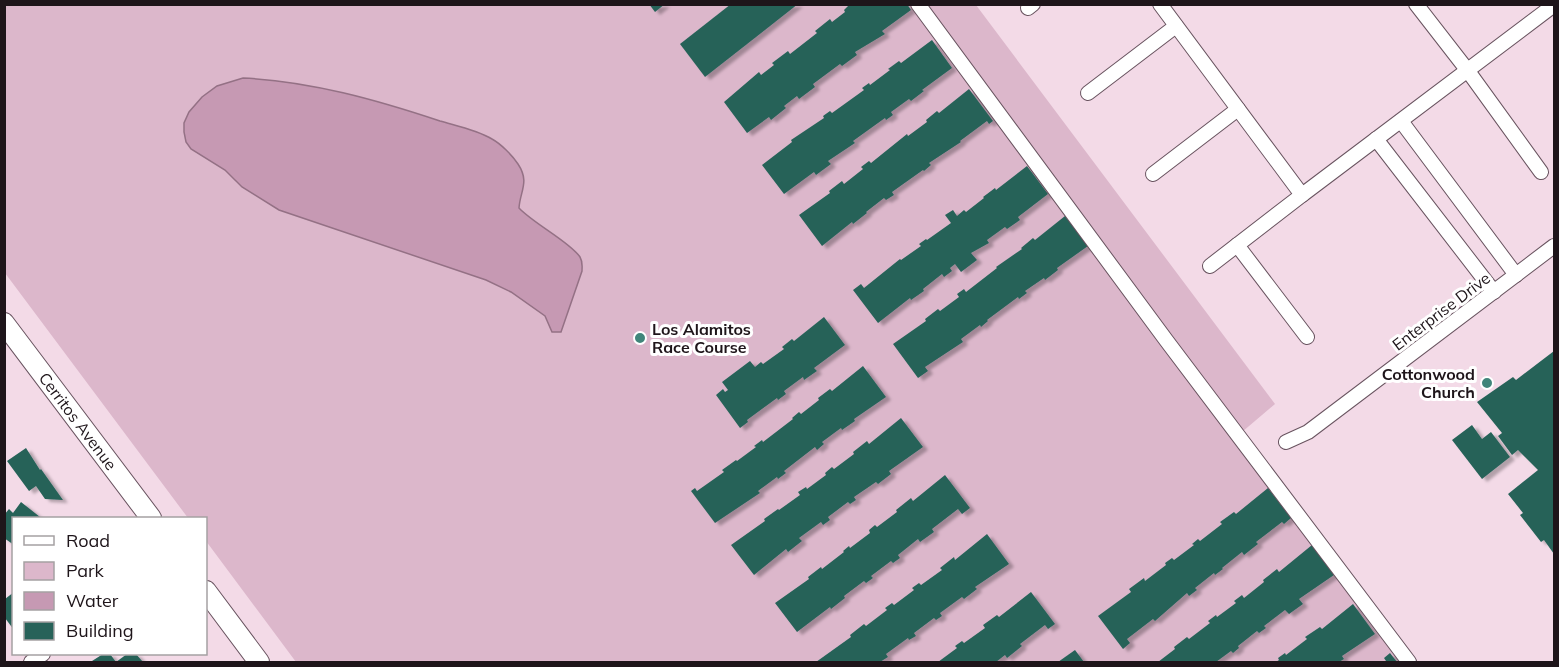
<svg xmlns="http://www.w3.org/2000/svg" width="1559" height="667" font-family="Mulish,sans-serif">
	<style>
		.green { fill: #dcb7cb }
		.water { fill: #c699b3; stroke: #947185; stroke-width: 1.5 }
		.building { fill: #276259; filter: url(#shadow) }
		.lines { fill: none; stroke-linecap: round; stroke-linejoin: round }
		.street-casing { stroke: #68535f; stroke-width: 16 }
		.secondary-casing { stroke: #68535f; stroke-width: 22 }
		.street { stroke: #fff; stroke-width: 14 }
		.secondary { stroke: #fff; stroke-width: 20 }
		.poi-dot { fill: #40857a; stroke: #fff; stroke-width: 2 }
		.labels { text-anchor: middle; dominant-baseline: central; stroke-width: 6; stroke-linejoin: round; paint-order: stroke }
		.street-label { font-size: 16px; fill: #1e151a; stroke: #fff }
		.poi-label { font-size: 16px; font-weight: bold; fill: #1e151a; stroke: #fff; text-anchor: start }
	</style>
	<defs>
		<filter id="shadow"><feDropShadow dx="5" dy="3" stdDeviation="1.5" flood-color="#0004"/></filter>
	</defs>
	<rect width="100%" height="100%" fill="#f3dae7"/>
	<polygon class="green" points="4,5 976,5 1275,404 1242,432 1283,484 1416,662 296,662 206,541 206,518 188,518 5,273"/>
	<path class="water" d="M243,78C310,81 377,100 440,121C457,126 477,130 492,139C501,144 512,155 518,164C530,182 520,191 519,208C534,224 570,242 580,257C583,262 582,266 582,271L561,332H552L545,316L511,292L486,280L279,210L242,187L225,170L191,149L186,142L184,132V123L189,112L202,97L217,86Z"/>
	<g class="building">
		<polygon points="649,4 665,4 655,12"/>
		<polygon points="731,4 798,4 705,77 680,44"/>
		<polygon points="850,4 907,4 911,10 882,31 885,34 855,52 857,55 842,66 840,64 813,84 815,87 799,99 797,96 784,106 786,108 771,120 769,117 747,133 724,102 759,72 761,75 774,65 772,63 788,51 790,54 817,33 815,31 830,19 832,22 845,12 844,10"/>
		<polygon points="932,40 952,68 922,90 924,91 911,101 909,99 891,112 893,115 886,120 885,118 853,141 855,143 828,161 831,164 816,175 814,172 784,194 762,165 792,142 791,140 824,118 823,116 830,111 832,113 864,90 862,88 869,83 870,85 890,70 888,69 899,61 901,63"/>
		<polygon points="969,89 993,121 989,124 987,121 960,141 961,142 929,163 931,165 924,171 923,170 892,192 894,195 886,200 884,198 866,212 867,213 853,224 852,222 822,246 799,215 830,193 829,191 842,181 844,184 863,169 861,167 869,161 871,163 907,134 908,136 927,122 926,120 937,111 939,113"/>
		<polygon points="1027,166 1048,194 1018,217 1020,220 1007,229 1005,227 987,240 989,243 971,253 977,260 961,272 955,264 950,268 952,271 944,277 942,274 923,289 924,291 911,300 910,298 878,323 853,290 861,284 864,288 900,259 901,260 921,246 919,244 926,239 927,240 951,223 945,215 953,210 957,216 964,210 966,212 984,198 983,197 995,188 996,190"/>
		<polygon points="1065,216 1088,246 1057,268 1058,270 1045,280 1044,278 1025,291 1027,293 1019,299 1018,297 987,320 988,321 981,327 980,325 961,339 963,342 925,367 928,371 918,378 893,344 926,321 925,319 938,309 940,311 959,297 957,294 964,289 966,292 997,268 996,267 1022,249 1021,248 1033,238 1035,240"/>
		<polygon points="824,317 845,345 814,368 817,371 804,380 803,377 784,391 786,394 778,400 777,398 747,420 748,422 740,428 716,395 723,389 725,392 728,390 722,382 750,361 755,367 761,362 763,364 784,349 782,347 792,339 794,341"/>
		<polygon points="1554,351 1554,554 1544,540 1541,542 1520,515 1523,513 1508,494 1538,470 1518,450 1512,455 1498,436 1502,433 1477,402 1513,377 1516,380"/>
		<polygon points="863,366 886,397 854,419 855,421 842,430 841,428 822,442 824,444 817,450 815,447 784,471 786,473 778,479 777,477 758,491 760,493 715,523 691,491 695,488 697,491 724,472 722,470 736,460 737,461 756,447 754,446 762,440 763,442 793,419 792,418 799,412 801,414 819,400 818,398 830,389 832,391"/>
		<polygon points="901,418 923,447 889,471 891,474 878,484 876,482 854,497 856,500 850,504 848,502 828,517 830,520 823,525 821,522 799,538 802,541 788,552 786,549 754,575 731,545 765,521 764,519 778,509 779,510 800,495 798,492 806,487 807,489 826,475 825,473 832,467 834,469 854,454 853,452 867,441 869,444"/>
		<polygon points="1472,425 1482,439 1491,432 1510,457 1482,479 1452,440"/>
		<polygon points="26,448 40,470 41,469 63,500 45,499 36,486 29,491 7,461"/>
		<polygon points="945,475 970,508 962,514 958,509 932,529 934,532 920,542 918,539 898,555 900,558 893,563 891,561 871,576 873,578 866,583 864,581 844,596 845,598 831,609 830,607 797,632 775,603 809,579 808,577 821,567 822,569 844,552 843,551 849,546 850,548 870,533 869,530 875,525 877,527 897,512 896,510 911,498 913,501"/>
		<polygon points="1268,488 1291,518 1284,524 1282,522 1256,542 1258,544 1244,555 1242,552 1222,568 1223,569 1215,575 1214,573 1195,588 1197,590 1189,596 1187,593 1155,621 1153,619 1127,639 1130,643 1123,649 1098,616 1131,592 1129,589 1144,578 1145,581 1166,565 1165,563 1172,558 1174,560 1194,545 1192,544 1198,539 1200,541 1222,524 1220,522 1234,512 1236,514"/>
		<polygon points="21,502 40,517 39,518 14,518 14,545 4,538 4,515 9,509 13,513"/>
		<polygon points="987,534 1009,564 975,587 977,589 964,599 962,597 940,613 942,616 936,620 934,618 914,633 916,636 909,640 908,638 886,654 888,657 880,662 816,662 851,637 850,635 864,624 866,626 887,610 885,608 892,603 894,605 914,590 912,588 919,583 921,585 942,570 940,568 954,557 955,560"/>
		<polygon points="1312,545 1334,575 1299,599 1303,604 1289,614 1285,610 1264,626 1266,628 1259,633 1257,631 1238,646 1239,648 1233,653 1231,651 1216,662 1158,662 1175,649 1174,647 1187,637 1189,639 1210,623 1208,621 1216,615 1217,617 1236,603 1234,601 1242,595 1244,598 1264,582 1263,580 1277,569 1279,572"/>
		<polygon points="14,592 14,630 5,618 5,599"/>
		<polygon points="1031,592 1055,624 1048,629 1045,625 1020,644 1022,646 1007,658 1005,655 996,662 938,662 957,648 955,646 962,641 964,643 985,628 983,625 997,615 999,617"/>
		<polygon points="1353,604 1375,634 1342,656 1344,659 1339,662 1276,662 1279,660 1278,658 1285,653 1286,655 1307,639 1305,637 1320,627 1322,629"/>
		<polygon points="1075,650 1084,662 1058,662"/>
		<polygon points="1390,653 1397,662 1384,662 1386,661 1384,658"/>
		<polygon points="103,654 110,654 116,662 127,654 136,654 143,662 93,662 92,661"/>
	</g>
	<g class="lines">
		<g class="street-casing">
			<g id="street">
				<polyline points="918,4 1166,340 1409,662"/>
				<polyline points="1160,4 1302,195 1554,5"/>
				<polyline points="1416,4 1468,71 1541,172"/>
				<polyline points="1028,8 1033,4"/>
				<polyline points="1088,93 1176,26"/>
				<polyline points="1401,121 1516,275"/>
				<polyline points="1376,139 1494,292"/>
				<polyline points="1153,174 1238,109"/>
				<polyline points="1237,245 1307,337"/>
				<polyline points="1210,266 1302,195"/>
				<polyline points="1286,442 1308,432 1554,246"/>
				<polyline points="31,662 43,654"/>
			</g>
		</g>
		<g class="secondary-casing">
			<g id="secondary">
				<polyline points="4,323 151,518"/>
				<polyline points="206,591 259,662"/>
			</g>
		</g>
		<use href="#street" class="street"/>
		<use href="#secondary" class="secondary"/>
	</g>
	<g class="poi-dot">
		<circle cx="640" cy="338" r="6"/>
		<circle cx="1487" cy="383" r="6"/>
	</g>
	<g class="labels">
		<g class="street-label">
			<text transform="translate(1441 311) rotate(-37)">Enterprise Drive</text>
			<text transform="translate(78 421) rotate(53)">Cerritos Avenue</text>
		</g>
		<g class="poi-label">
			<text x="652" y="329">Los Alamitos<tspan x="652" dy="18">Race Course</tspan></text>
			<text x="1475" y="374" text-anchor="end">Cottonwood<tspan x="1475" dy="18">Church</tspan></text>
		</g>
	</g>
	<rect width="1559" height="667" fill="none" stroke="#1e151a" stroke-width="12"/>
	<rect x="12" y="517" width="195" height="138" fill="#ffffff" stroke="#a5a1a3" stroke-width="1.5"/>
	<rect x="24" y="536" width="30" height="9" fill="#ffffff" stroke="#a5a1a3" stroke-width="1.5"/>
	<text x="66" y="547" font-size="18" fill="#1e151a">Road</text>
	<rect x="24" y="562" width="30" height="18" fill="#dcb7cb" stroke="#a5a1a3" stroke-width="1.5"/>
	<text x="66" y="577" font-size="18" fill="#1e151a">Park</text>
	<rect x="24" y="592" width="30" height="18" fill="#c699b3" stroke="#a5a1a3" stroke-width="1.5"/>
	<text x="66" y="607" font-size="18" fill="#1e151a">Water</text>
	<rect x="24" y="622" width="30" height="18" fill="#276259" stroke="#a5a1a3" stroke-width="1.5"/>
	<text x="66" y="637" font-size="18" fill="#1e151a">Building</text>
</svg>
